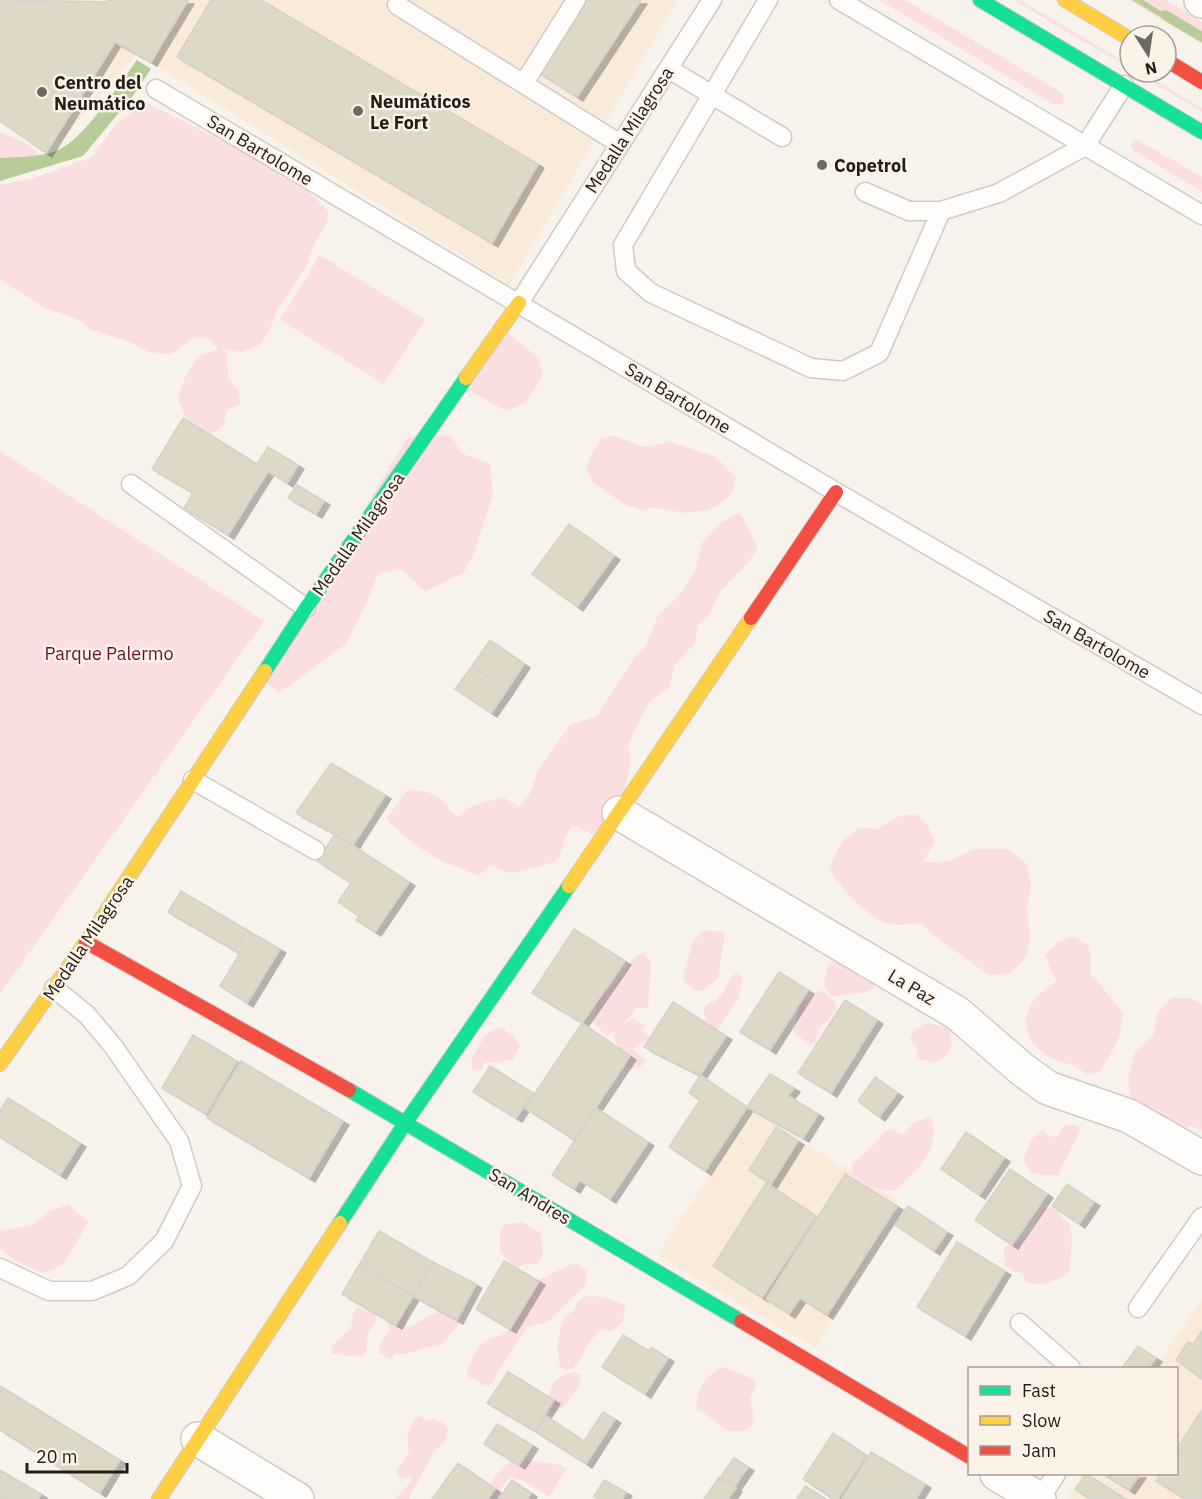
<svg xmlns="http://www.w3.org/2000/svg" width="1202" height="1499" font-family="'IBM Plex Sans',sans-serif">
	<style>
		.built { fill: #f9eada }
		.green { fill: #fbdfe0 }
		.water { fill: #b8cc99 }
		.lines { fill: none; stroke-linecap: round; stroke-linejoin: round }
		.stream { stroke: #b8cc99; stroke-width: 10 }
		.building { fill: #ded8c6; stroke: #d5d2cc; stroke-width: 1.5; filter: url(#shadow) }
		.lane-casing { stroke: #d0cbc5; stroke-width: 21 }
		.street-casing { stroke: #d0cbc5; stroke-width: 36 }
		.fast-casing { stroke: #d0cbc5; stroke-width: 16 }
		.slow-casing { stroke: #d0cbc5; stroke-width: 16 }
		.jam-casing { stroke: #d0cbc5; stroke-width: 16 }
		.lane { stroke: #fefdfc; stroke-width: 18 }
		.street { stroke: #fefdfc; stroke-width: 33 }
		.fast { stroke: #16e098; stroke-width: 14 }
		.slow { stroke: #ffcf43; stroke-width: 14 }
		.jam { stroke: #f24e42; stroke-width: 14 }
		.poi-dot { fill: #6d6862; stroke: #fcf2e8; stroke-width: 2 }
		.labels { text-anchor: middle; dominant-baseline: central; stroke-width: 5; stroke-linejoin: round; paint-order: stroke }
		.poi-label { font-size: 18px; font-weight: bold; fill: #231d17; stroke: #fcf2e8; text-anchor: start }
		.street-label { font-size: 18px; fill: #231d17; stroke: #fcf2e8 }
		.park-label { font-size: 18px; fill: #6f0d2f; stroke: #fcf2e8 }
	</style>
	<defs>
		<filter id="shadow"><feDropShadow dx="6" dy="4" stdDeviation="0" flood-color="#0004"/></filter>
	</defs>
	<rect width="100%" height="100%" fill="#f7f2ec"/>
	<g class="built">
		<polygon points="0,0 678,0 509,285 137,54 61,141 0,119"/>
		<polygon points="752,1110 899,1201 816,1348 657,1255"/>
		<polygon points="1202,1300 1202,1499 1072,1499 1068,1497 1084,1474 1176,1474 1176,1368 1155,1368"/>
	</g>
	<g class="green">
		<polygon points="879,0 905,0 1062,93 1064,100 1062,103 1055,105"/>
		<polygon points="1014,0 1020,0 1130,65 1130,69"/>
		<polygon points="1128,0 1166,0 1202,22 1202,44"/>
		<polygon points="1135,72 1141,72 1202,108 1202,112"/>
		<polygon points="147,103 258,159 282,177 309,192 329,212 326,224 313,247 307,266 277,311 269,332 259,346 241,352 221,349 227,353 228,379 238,390 241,403 227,410 223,427 210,434 189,425 178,398 185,377 198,357 218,349 210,340 195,337 171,354 148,352 131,342 91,330 75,318 47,309 0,280 0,185 33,178 90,158 120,120"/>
		<polygon points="0,132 30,145 40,156 0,163"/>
		<polygon points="1136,139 1202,177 1202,192 1133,150 1130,145"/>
		<polygon points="320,255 425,320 384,384 280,320"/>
		<polygon points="507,331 539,359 543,377 525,403 506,411 469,390"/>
		<polygon points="451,435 461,453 490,464 493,494 472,559 463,573 425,592 402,569 378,573 366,605 346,644 279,693 262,679 407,438"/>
		<polygon points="613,436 644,447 670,442 698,451 716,457 736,478 731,495 720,504 707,510 686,513 655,508 642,510 626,505 594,484 586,470 592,453 601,438"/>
		<polygon points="0,451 264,621 0,994"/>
		<path d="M740,512L758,547L749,562L721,590L710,614L698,625L695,643L675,665L669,688L649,701L628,745L631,761L624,794L594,835L572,825L566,835L558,860L540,867L510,873L490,866L479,875C440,863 415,848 386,819L408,789C437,793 439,795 457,817L472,806L503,797L519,807L529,795L538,770L570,725L597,716L634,658L647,644L658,615L679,596L695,571L702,543L721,523Z"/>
		<path d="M917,814L927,825L935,842L922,862L950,861L976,849H1009L1027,864L1031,885L1027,911L1030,937L1027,956L1011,973L989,975L930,933L922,923C913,923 898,927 890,924C864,915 842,890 829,867L842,842L859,828L878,829L899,816Z"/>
		<polygon points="705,930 725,932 718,979 702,991 693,990 685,981 683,976 693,941"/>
		<path d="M1074,937L1088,945L1091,958L1090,974C1104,985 1110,1001 1123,1012C1120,1040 1115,1049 1099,1072L1086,1075C1076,1063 1068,1065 1054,1059C1032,1049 1017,1026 1032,1003C1037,995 1049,987 1056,981L1045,956L1057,942Z"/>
		<path d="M644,953L651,963L648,1008H636L624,1024L633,1019L645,1025L642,1031L650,1038L633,1049L646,1061L641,1066L630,1070L625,1066L630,1056C621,1049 611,1043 615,1031L607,1036L593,1023L598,1000L613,986L622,971L635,957Z"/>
		<polygon points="838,955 873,974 874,988 863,993 831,996 824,985 827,968"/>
		<path d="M736,973L743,978L738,998L718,1029L713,1030L708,1024L703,1011L711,1001L715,1002C724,993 727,982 736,973Z"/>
		<polygon points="821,990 835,1002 836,1010 819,1030 816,1041 810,1045 793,1032 800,1004"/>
		<polygon points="1171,998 1191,998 1202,1005 1202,1131 1191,1126 1178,1128 1131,1100 1128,1077 1135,1053 1153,1036 1158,1013"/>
		<polygon points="927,1023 949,1028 952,1044 944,1057 935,1062 917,1059 917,1048 910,1040 913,1031"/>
		<polygon points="499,1027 513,1035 520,1045 513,1060 484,1063 482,1069 473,1071 471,1060 485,1035"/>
		<path d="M931,1117C942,1152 917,1167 896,1191C877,1187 868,1191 853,1176L852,1164L871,1148L884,1132L890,1130L904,1135L914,1122Z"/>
		<path d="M1065,1125H1076L1080,1129C1074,1146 1065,1159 1058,1175H1041L1031,1173L1024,1159C1028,1146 1030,1136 1044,1130L1049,1136L1057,1137Z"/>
		<path d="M68,1204L88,1222C81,1233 69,1259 61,1265C55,1269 48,1271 42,1273L15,1260L0,1249V1231L32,1225L49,1212Z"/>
		<path d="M1044,1208H1057L1062,1219L1068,1222C1076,1237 1069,1256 1069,1273C1054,1281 1042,1288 1026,1282L1022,1273L1014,1272L1005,1265L1004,1248L1019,1240H1023C1034,1229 1036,1220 1044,1208Z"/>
		<polygon points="523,1222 541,1233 543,1254 538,1263 515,1267 500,1252 500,1231 503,1225"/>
		<path d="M576,1264L587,1271L586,1285L550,1320C542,1326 533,1322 525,1329L491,1384L485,1386L466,1375C471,1362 474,1348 486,1341C494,1337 502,1336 509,1330L537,1281L569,1265Z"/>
		<path d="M588,1296C602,1296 613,1299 625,1306C626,1321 616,1335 600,1330C590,1340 583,1353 576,1366L567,1370L560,1367L557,1346L562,1324L565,1317L574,1310L581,1298Z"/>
		<path d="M397,1297C410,1309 410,1308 406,1325L408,1328C425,1319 439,1306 458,1312L460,1323L440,1346C421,1345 412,1356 394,1354L392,1359L379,1353V1346L390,1328L383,1316Z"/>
		<polygon points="357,1308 370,1309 376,1313 376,1320 368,1332 366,1353 360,1357 332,1354 331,1347 351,1328 353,1314"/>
		<path d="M722,1367L754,1379L756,1385L750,1399L754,1419L751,1427C727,1440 718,1420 699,1410L697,1411C694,1393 706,1375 722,1367Z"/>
		<path d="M574,1372L581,1375C581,1390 567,1406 554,1413L548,1411L543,1405C555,1388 549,1377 574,1372Z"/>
		<polygon points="421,1416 426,1421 433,1418 445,1424 448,1429 445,1442 434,1451 409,1499 395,1499 411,1482 411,1475 405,1478 398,1476 397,1469 409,1452 407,1438 414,1418"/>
		<path d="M513,1458L561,1465L567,1469C559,1478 556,1488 549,1497L532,1485L510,1476L494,1499H482L495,1476Z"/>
	</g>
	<g class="water">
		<polygon points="1132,0 1143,0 1177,21 1174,25"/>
		<path d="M137,60L151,69L132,97L83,156L0,181V158C16,157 41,157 56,151C84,140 118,85 137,60Z"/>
	</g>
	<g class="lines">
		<polyline class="stream" points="1165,15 1202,37"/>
	</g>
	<g class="building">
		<polygon points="0,0 107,2 108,0 188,0 151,62 115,42 46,153 0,121"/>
		<polygon points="211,0 261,0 538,164 492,243 177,57"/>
		<polygon points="583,0 641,0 577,97 536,71"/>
		<polygon points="183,418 257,464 268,447 298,465 287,483 268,471 228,535 184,508 193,493 152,469"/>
		<polygon points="297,485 324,501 316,514 288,498"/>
		<polygon points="569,524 614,556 577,607 532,574"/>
		<polygon points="490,640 524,664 507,690 472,666"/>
		<polygon points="472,666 507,690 491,713 455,689"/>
		<polygon points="331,763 385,795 352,847 335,834 296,813"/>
		<polygon points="335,834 409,882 375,932 356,920 359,916 338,902 351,883 317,861"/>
		<polygon points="181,891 247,930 234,950 168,912"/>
		<polygon points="574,929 625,961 582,1023 532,993"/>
		<polygon points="247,930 280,949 247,1003 220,986 240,953 234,950"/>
		<polygon points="779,972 808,990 770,1050 740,1032"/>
		<polygon points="845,1000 877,1020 831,1093 798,1073"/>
		<polygon points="673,1002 726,1036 700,1075 644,1047"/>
		<polygon points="582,1023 630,1056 574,1140 525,1108"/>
		<polygon points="193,1035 237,1061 206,1114 162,1088"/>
		<polygon points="241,1061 343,1121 309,1178 207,1118"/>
		<polygon points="490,1066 533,1093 516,1118 473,1092"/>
		<polygon points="770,1074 794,1088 788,1096 818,1114 803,1138 747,1107"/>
		<polygon points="700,1075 747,1107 705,1171 669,1147 700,1100 689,1093"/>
		<polygon points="875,1077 897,1093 879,1117 858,1101"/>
		<polygon points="8,1098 80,1143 60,1175 0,1137 0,1111"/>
		<polygon points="596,1108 648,1142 610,1199 580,1180 574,1189 552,1175"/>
		<polygon points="776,1127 798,1141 771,1184 749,1170"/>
		<polygon points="966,1132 1004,1158 979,1195 941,1169"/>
		<polygon points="1010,1169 1047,1194 1012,1245 975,1220"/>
		<polygon points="845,1174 897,1206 827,1315 800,1298 789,1314 766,1299"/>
		<polygon points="766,1183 816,1216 762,1298 713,1266"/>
		<polygon points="1067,1184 1094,1202 1079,1224 1052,1206"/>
		<polygon points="908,1206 947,1232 934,1251 895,1225"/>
		<polygon points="379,1231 433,1262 413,1296 359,1265"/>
		<polygon points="957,1242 1005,1271 965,1336 917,1307"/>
		<polygon points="504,1261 539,1281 510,1329 476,1309"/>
		<polygon points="433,1262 476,1284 457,1320 413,1296"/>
		<polygon points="359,1265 413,1296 396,1325 342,1294"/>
		<polygon points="1202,1331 1202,1379 1176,1360 1188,1342 1193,1344"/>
		<polygon points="623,1335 649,1351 651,1347 668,1358 645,1394 602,1367"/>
		<polygon points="1138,1346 1156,1358 1148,1368 1122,1368"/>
		<polygon points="508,1372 554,1400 535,1431 487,1403"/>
		<polygon points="0,1386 120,1460 100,1493 0,1430"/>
		<polygon points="1202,1410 1202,1499 1186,1499 1156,1481 1161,1474 1176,1474 1176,1450"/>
		<polygon points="603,1412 615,1419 586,1464 536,1432 546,1416 584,1441"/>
		<polygon points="497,1424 532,1445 519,1465 484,1444"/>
		<polygon points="833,1433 866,1455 838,1499 833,1499 803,1479"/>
		<polygon points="871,1452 925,1484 916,1499 842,1499"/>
		<polygon points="734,1458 748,1467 735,1486 721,1476"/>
		<polygon points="458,1463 495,1489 488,1499 432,1499"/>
		<polygon points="0,1470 41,1494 38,1499 0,1499"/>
		<polygon points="1086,1474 1126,1499 1090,1499 1075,1489"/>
		<polygon points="1103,1474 1140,1474 1129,1490"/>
		<polygon points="719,1477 736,1488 728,1499 704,1499"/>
		<polygon points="512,1480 531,1493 527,1499 499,1499"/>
		<polygon points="604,1480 626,1492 622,1499 598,1499 594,1496"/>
		<polygon points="805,1486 826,1499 797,1499"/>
	</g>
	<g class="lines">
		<g class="lane-casing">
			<g id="lane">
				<polyline points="768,0 623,245 626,271 651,293 811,368 843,371 879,353 941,211"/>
				<polyline points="839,0 1202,215"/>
				<polyline points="397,5 620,144"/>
				<polyline points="669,69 782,137"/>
				<polyline points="524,83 576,0"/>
				<polyline points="156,89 836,492 1202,705"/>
				<polyline points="865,192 909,211 941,211 999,193 1085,146 1124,85"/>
				<polyline points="519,303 712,0"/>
				<polyline points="131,484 306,608"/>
				<polyline points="193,780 315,850"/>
				<polyline points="0,1268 49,1291 92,1291 128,1276 164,1241 192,1186 179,1141 113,1046 87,1015 54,988"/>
				<polyline points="1138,1308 1202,1217"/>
				<polyline points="1020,1323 1071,1368"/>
				<polyline points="1040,1499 1056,1474"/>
			</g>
		</g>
		<g class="street-casing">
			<g id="street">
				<polyline points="1201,0 1202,1"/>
				<polyline points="619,813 957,1013 1023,1070 1048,1088 1129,1116 1202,1158"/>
				<polyline points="198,1439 297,1499"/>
				<polyline points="997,1474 1039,1499"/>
			</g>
		</g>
		<g class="fast-casing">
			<g id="fast">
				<polyline points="980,0 1202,132"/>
				<polyline points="265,671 306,608 466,378"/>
				<polyline points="349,1090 741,1321"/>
				<polyline points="340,1223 406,1122 569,886"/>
			</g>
		</g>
		<g class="slow-casing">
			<g id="slow">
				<polyline points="1065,0 1130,39"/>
				<polyline points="466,378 519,303"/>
				<polyline points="569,886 751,618"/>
				<polyline points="0,1064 86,942 265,671"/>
				<polyline points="159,1499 340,1223"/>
			</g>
		</g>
		<g class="jam-casing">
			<g id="jam">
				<polyline points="1166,60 1202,82"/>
				<polyline points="751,618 836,492"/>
				<polyline points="86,942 349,1090"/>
				<polyline points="741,1321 970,1457"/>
			</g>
		</g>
		<use href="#lane" class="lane"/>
		<use href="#street" class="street"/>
		<use href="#fast" class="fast"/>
		<use href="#slow" class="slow"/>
		<use href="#jam" class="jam"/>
	</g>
	<g class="poi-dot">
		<circle cx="42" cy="92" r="6"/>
		<circle cx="358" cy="111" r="6"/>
		<circle cx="822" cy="165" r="6"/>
	</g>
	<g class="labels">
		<g class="poi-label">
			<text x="54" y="82">Centro del<tspan x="54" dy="21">Neumático</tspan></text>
			<text x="370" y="101">Neumáticos<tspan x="370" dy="21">Le Fort</tspan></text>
			<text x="834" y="165">Copetrol</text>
		</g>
		<g class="street-label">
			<text transform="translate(629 130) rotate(-57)">Medalla Milagrosa</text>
			<text transform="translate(260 150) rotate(31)">San Bartolome</text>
			<text transform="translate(678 398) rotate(31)">San Bartolome</text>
			<text transform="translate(358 534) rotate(-55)">Medalla Milagrosa</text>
			<text transform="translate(1097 644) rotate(30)">San Bartolome</text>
			<text transform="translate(88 938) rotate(-56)">Medalla Milagrosa</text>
			<text transform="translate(912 987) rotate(31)">La Paz</text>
			<text transform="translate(530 1196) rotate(31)">San Andres</text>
		</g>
		<g class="park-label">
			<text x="109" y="653">Parque Palermo</text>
		</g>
	</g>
	<rect x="968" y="1367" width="210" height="108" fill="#fcf2e8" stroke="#a59d94" stroke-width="1.5"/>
	<rect x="980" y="1386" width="30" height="9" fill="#16e098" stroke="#a59d94" stroke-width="1.5"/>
	<text x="1022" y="1397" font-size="18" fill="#231d17">Fast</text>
	<rect x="980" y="1416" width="30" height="9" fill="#ffcf43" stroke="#a59d94" stroke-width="1.5"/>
	<text x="1022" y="1427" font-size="18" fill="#231d17">Slow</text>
	<rect x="980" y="1446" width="30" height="9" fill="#f24e42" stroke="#a59d94" stroke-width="1.5"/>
	<text x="1022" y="1457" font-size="18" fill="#231d17">Jam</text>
	<g transform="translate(1148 54) rotate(168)"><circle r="28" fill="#fcf2e8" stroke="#a59d94" stroke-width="1.5"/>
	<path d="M0-4.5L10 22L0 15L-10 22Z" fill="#6d6862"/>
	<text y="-9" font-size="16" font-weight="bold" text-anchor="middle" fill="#231d17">N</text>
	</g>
	<path d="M27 1463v9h100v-9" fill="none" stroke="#231d17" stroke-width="3"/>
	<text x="36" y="1463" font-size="18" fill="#231d17" stroke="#fcf2e8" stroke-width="4.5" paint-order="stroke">20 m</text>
</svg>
